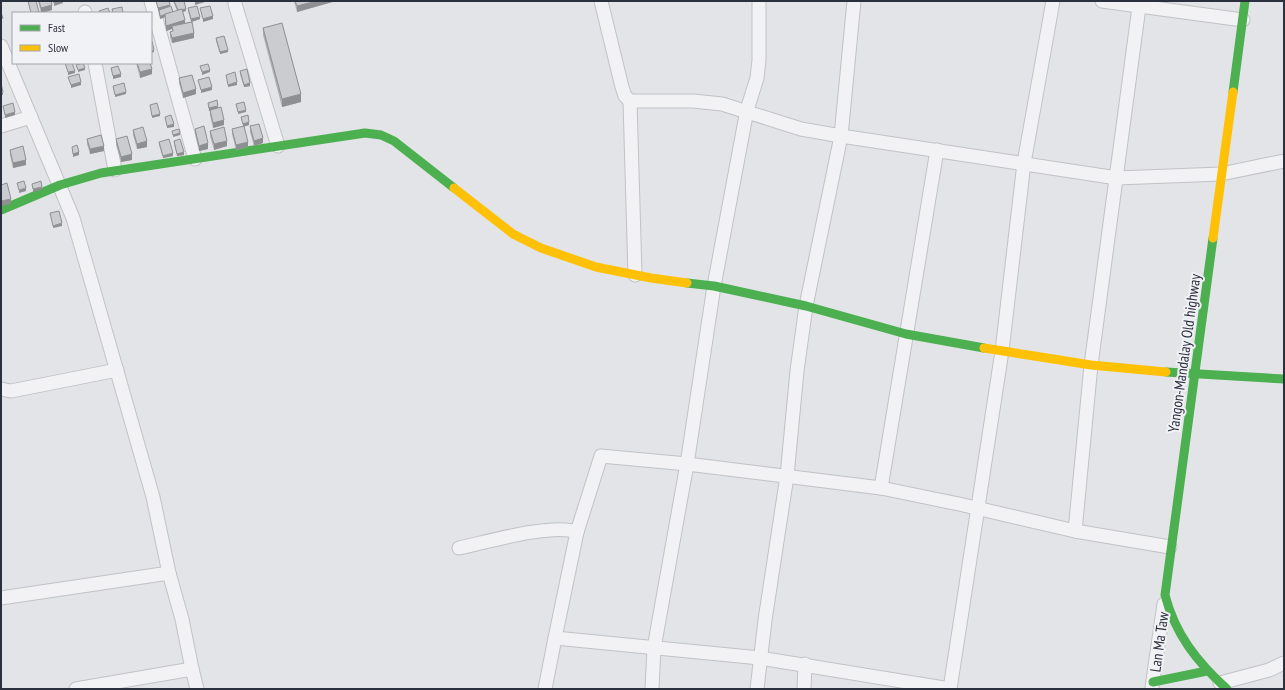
<svg xmlns="http://www.w3.org/2000/svg" width="1285" height="690" font-family="'PT Sans Narrow',sans-serif">
	<style>
		.lines { fill: none; stroke-linecap: round; stroke-linejoin: round }
		.street-casing { stroke: #c1c2c5; stroke-width: 15 }
		.street { stroke: #f2f2f4; stroke-width: 13 }
		.fast { stroke: #4caf50; stroke-width: 9 }
		.slow { stroke: #ffc107; stroke-width: 9 }
		.wall { fill: #afafb2 }
		.shaded-wall { fill: #8e8f91 }
		.building { fill: #cbcccf; stroke: #8e8f91 }
		.labels { text-anchor: middle; dominant-baseline: central; stroke-width: 4; stroke-linejoin: round; paint-order: stroke }
		.street-label { font-size: 15px; fill: #2b303e; stroke: #f1f2f6 }
	</style>
	<rect width="100%" height="100%" fill="#e2e4e7"/>
	<g class="lines">
		<g class="street-casing">
			<g id="street">
				<polyline points="151,1 195,159"/>
				<polyline points="601,1 622,87 625,96 630,101 693,101 722,104 801,129 841,136 854,1"/>
				<polyline points="1102,1 1243,20"/>
				<polyline points="235,4 278,146"/>
				<polyline points="85,12 85,13"/>
				<polyline points="1,46 73,218 153,497 169,573 182,619 192,669 76,689"/>
				<polyline points="95,63 115,170"/>
				<polyline points="630,101 635,275"/>
				<polyline points="1,126 31,117"/>
				<polyline points="1,389 11,391 117,370"/>
				<polyline points="881,488 937,150"/>
				<polyline points="1075,531 1091,365 1139,7"/>
				<path d="M459,548C487,542 552,523 577,532"/>
				<polyline points="1,598 169,573"/>
				<polyline points="555,638 577,532 601,456 687,464 881,488 959,504 1075,531 1170,547"/>
				<polyline points="192,669 197,689"/>
				<polyline points="1220,683 1269,670 1284,663"/>
				<polyline points="1152,687 1164,604"/>
				<polyline points="545,689 555,638 760,658 950,689"/>
				<polyline points="652,689 654,648 687,464 714,286 747,110 757,78 759,60 759,1"/>
				<polyline points="757,689 765,620 787,476 797,371 806,306 841,136 1117,178 1221,174 1284,161"/>
				<polyline points="804,689 805,664"/>
				<polyline points="950,689 1002,351 1024,163 1053,1"/>
			</g>
		</g>
		<use href="#street" class="street"/>
		<g class="fast">
			<polyline points="1233,92 1245,1"/>
			<polyline points="1,210 60,185 101,173 365,133 381,135 394,141 454,188"/>
			<path d="M1213,238L1165,595C1175,634 1197,662 1227,689"/>
			<polyline points="687,283 714,286 806,306 906,334 984,348"/>
			<polyline points="1166,372 1284,379"/>
			<polyline points="1153,682 1207,671"/>
		</g>
		<g class="slow">
			<polyline points="454,188 513,234 541,248 596,267 651,278 687,283"/>
			<polyline points="1213,238 1233,92"/>
			<polyline points="984,348 1091,365 1166,372"/>
		</g>
	</g>
	<g class="wall">
		<polygon points="38,1 51,1 52,10 41,13"/>
		<polygon points="156,1 169,1 170,7 173,12 177,11 173,1 184,1 186,11 182,12 185,23 191,22 188,11 188,8 200,19 192,22 194,38 172,43 170,37 170,32 172,32 172,29 166,31 165,17 160,19"/>
		<polygon points="294,1 336,1 297,12"/>
		<polygon points="263,28 301,102 282,107 263,35"/>
		<polygon points="216,38 228,52 220,54 216,41"/>
		<polygon points="136,63 150,63 152,74 140,78"/>
		<polygon points="240,71 250,86 244,87 240,74"/>
		<polygon points="179,78 196,94 183,98 179,83"/>
		<polygon points="208,103 218,108 224,125 213,128 210,115 210,111 209,111 208,105"/>
		<polygon points="241,117 249,125 244,126 248,147 236,150 232,134 232,129 243,126"/>
		<polygon points="250,126 263,143 254,146 250,132"/>
		<polygon points="195,129 208,149 199,151 195,134"/>
		<polygon points="133,130 147,147 137,149 133,135"/>
		<polygon points="210,131 227,146 214,150 210,136"/>
		<polygon points="87,139 104,151 90,154 87,144"/>
		<polygon points="116,139 132,160 121,162 116,145"/>
		<polygon points="174,141 184,155 177,156 174,144"/>
		<polygon points="159,142 173,156 163,158 159,145"/>
		<polygon points="10,150 26,165 13,168 10,155"/>
	</g>
	<g class="shaded-wall">
		<polygon points="61,1 63,1 63,3 54,6 54,3"/>
		<polygon points="195,1 205,1 205,2 195,5"/>
		<polygon points="317,1 336,1 297,12 297,6"/>
		<polygon points="52,5 52,10 41,13 41,8"/>
		<polygon points="170,5 170,8 158,11 158,8"/>
		<polygon points="186,9 186,11 178,13 178,11"/>
		<polygon points="165,15 165,17 160,19 160,16"/>
		<polygon points="213,16 213,19 203,22 203,19"/>
		<polygon points="200,17 200,19 191,22 191,19"/>
		<polygon points="185,20 185,25 172,26 172,29 166,31 166,26"/>
		<polygon points="194,33 194,38 172,43 172,38"/>
		<polygon points="154,50 154,52 151,53 151,51"/>
		<polygon points="228,50 228,52 220,54 220,52"/>
		<polygon points="85,68 85,70 78,72 78,70"/>
		<polygon points="152,69 152,74 140,78 140,72"/>
		<polygon points="210,70 210,72 202,75 202,72"/>
		<polygon points="75,71 75,73 68,75 68,72"/>
		<polygon points="121,74 121,77 113,79 113,76"/>
		<polygon points="81,82 81,85 71,88 71,85"/>
		<polygon points="237,82 237,85 228,87 228,85"/>
		<polygon points="250,83 250,86 244,87 244,85"/>
		<polygon points="212,87 212,90 201,93 201,90"/>
		<polygon points="196,89 196,94 183,98 183,93"/>
		<polygon points="3,92 3,95 1,95 1,93"/>
		<polygon points="126,92 126,94 115,97 115,95"/>
		<polygon points="301,94 301,102 282,107 282,99"/>
		<polygon points="218,106 218,108 209,111 209,108"/>
		<polygon points="246,110 246,112 238,114 238,112"/>
		<polygon points="15,112 15,115 5,118 5,115"/>
		<polygon points="160,114 160,116 152,118 152,116"/>
		<polygon points="224,120 224,125 213,128 213,123"/>
		<polygon points="249,122 249,125 243,127 243,124"/>
		<polygon points="174,124 174,127 167,128 167,126"/>
		<polygon points="180,133 180,135 173,137 173,135"/>
		<polygon points="263,138 263,143 254,146 254,141"/>
		<polygon points="147,141 147,147 137,149 137,144"/>
		<polygon points="227,141 227,146 214,150 214,144"/>
		<polygon points="248,142 248,147 236,150 236,145"/>
		<polygon points="208,143 208,149 199,151 199,146"/>
		<polygon points="104,146 104,151 90,154 90,149"/>
		<polygon points="79,152 79,155 73,157 73,154"/>
		<polygon points="184,152 184,155 177,156 177,154"/>
		<polygon points="173,153 173,156 163,158 163,156"/>
		<polygon points="132,154 132,160 121,162 121,157"/>
		<polygon points="26,160 26,165 13,168 13,163"/>
		<polygon points="42,187 42,190 33,192 33,189"/>
		<polygon points="26,188 26,191 19,193 19,190"/>
		<polygon points="11,199 11,204 1,206 1,201"/>
		<polygon points="62,223 62,226 53,228 53,226"/>
	</g>
	<g class="building">
		<polygon points="28,1 36,1 39,12 31,13"/>
		<polygon points="39,1 51,1 52,5 41,8"/>
		<polygon points="53,1 61,1 54,3"/>
		<polygon points="156,1 169,1 170,5 158,8"/>
		<polygon points="174,1 184,1 186,9 178,10"/>
		<polygon points="295,1 317,1 297,6"/>
		<polygon points="171,6 173,12 160,16 159,10"/>
		<polygon points="197,6 200,17 191,19 188,8"/>
		<polygon points="210,6 213,16 203,19 200,8"/>
		<polygon points="122,7 123,13 113,13 112,9"/>
		<polygon points="108,8 110,13 100,13 99,11"/>
		<polygon points="182,9 185,20 166,26 165,14"/>
		<polygon points="1,13 3,18 1,19"/>
		<polygon points="192,22 194,33 172,38 170,32 173,31 172,26"/>
		<polygon points="282,23 301,94 282,99 263,28"/>
		<polygon points="224,36 228,50 220,52 216,38"/>
		<polygon points="151,41 152,41 154,50 151,51"/>
		<polygon points="65,63 72,63 75,71 68,72"/>
		<polygon points="83,63 85,68 78,70 76,65"/>
		<polygon points="137,63 150,63 152,69 140,72"/>
		<polygon points="208,64 210,70 202,72 200,66"/>
		<polygon points="118,66 121,74 113,76 111,68"/>
		<polygon points="247,69 250,83 244,85 240,71"/>
		<polygon points="235,72 237,82 228,85 226,75"/>
		<polygon points="79,74 81,82 71,85 68,77"/>
		<polygon points="192,75 196,89 183,93 179,78"/>
		<polygon points="209,77 212,87 201,90 198,80"/>
		<polygon points="1,83 3,92 1,93"/>
		<polygon points="124,83 126,92 115,95 113,86"/>
		<polygon points="217,100 218,106 209,108 208,103"/>
		<polygon points="244,102 246,110 238,112 236,104"/>
		<polygon points="13,103 15,112 5,115 3,106"/>
		<polygon points="157,103 160,114 152,116 150,105"/>
		<polygon points="221,107 224,120 213,123 210,110"/>
		<polygon points="171,115 174,124 167,126 165,117"/>
		<polygon points="248,115 249,122 243,124 241,117"/>
		<polygon points="259,124 263,138 254,141 250,126"/>
		<polygon points="204,126 208,143 199,146 195,129"/>
		<polygon points="244,126 248,142 236,145 232,129"/>
		<polygon points="143,127 147,141 137,144 133,130"/>
		<polygon points="224,127 227,141 214,144 210,131"/>
		<polygon points="179,129 180,133 173,135 172,131"/>
		<polygon points="101,135 104,146 90,149 87,139"/>
		<polygon points="127,136 132,154 121,157 116,139"/>
		<polygon points="169,139 173,153 163,156 159,142"/>
		<polygon points="180,139 184,152 177,154 174,141"/>
		<polygon points="77,145 79,152 73,154 72,147"/>
		<polygon points="23,146 26,160 13,163 10,150"/>
		<polygon points="24,181 26,188 19,190 17,183"/>
		<polygon points="41,181 42,187 33,189 32,184"/>
		<polygon points="7,183 11,199 1,201 1,185"/>
		<polygon points="59,211 62,223 53,226 50,213"/>
	</g>
	<g class="labels">
		<g class="street-label">
			<text transform="translate(1184 353) rotate(-82)">Yangon-Mandalay Old highway</text>
			<text transform="translate(1159 642) rotate(-82)">Lan Ma Taw</text>
		</g>
	</g>
	<rect width="1285" height="690" fill="none" stroke="#2b303e" stroke-width="4"/>
	<rect x="12" y="12" width="140" height="52" fill="#f1f2f6" stroke="#a2a4ac"/>
	<rect x="20" y="25" width="20" height="6" fill="#4caf50" stroke="#a2a4ac"/>
	<text x="48" y="32" font-size="12" fill="#2b303e">Fast</text>
	<rect x="20" y="45" width="20" height="6" fill="#ffc107" stroke="#a2a4ac"/>
	<text x="48" y="52" font-size="12" fill="#2b303e">Slow</text>
</svg>
